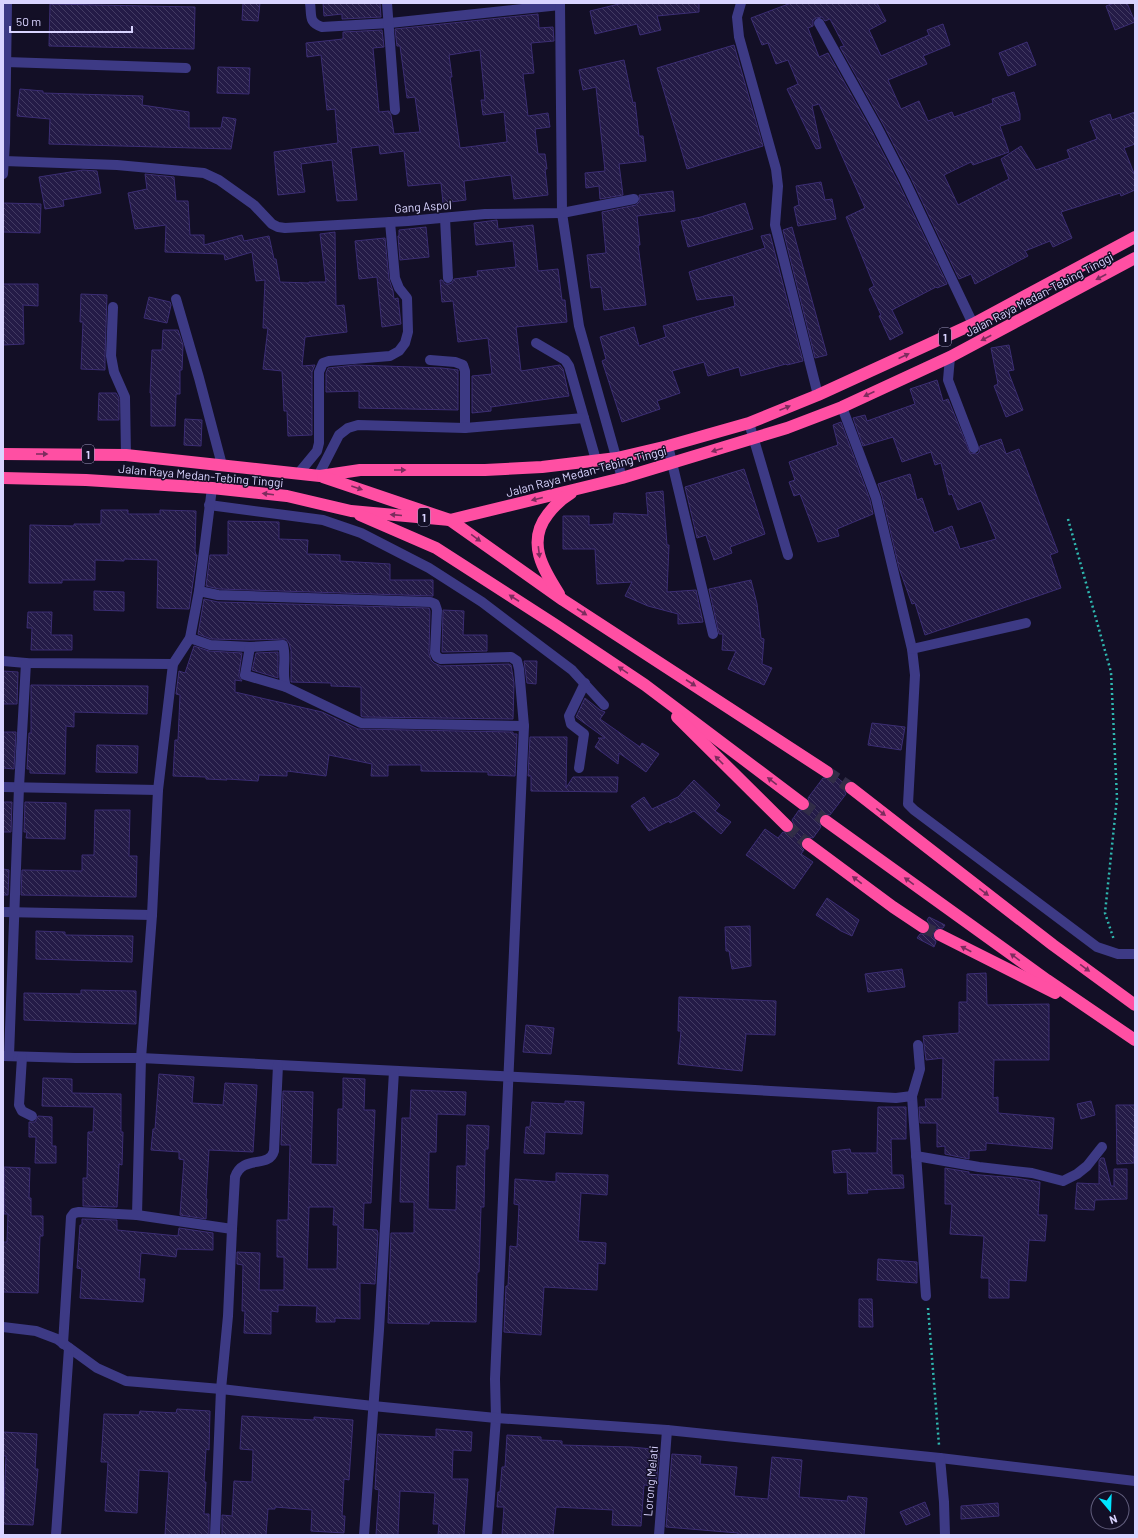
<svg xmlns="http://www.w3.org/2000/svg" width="1138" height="1538" font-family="Barlow,sans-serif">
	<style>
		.building { fill: url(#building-back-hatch); stroke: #3b2d73; fill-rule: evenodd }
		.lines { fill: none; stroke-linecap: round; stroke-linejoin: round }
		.highway-tunnel { stroke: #312d47; stroke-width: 12; stroke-dasharray: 12 6; stroke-linecap: butt }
		.path { stroke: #2fb8b0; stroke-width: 2.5; stroke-dasharray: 2 3; stroke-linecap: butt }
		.minor { stroke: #3d3a85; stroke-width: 10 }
		.highway { stroke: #ff4fa3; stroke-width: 12 }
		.oneway { fill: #7d2c5e }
		.labels { text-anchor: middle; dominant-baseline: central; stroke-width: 3; stroke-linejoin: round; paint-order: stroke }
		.shield { fill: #130f26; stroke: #9e99be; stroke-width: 1 }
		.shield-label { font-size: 11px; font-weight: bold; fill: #d9d4ff }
		.street-label { font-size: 12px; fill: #d9d4ff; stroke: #130f26 }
	</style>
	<defs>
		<pattern id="building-back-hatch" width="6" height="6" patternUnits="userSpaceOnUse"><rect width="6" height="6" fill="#241b47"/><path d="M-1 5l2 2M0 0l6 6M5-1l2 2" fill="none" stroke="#433b63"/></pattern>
	</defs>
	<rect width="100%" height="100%" fill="#130f26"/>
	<g class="building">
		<polygon points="243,3 260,3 258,21 242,20"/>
		<polygon points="323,3 380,3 381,17 342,19 342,14 324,16"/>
		<polygon points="623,3 699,3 699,12 657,16 661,30 640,35 637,24 595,34 590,11"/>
		<polygon points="791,3 877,3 886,21 869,30 881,56 929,35 927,30 943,24 950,45 923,56 927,64 888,80 901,109 919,101 928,121 952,112 954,117 993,103 992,99 1014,92 1020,114 1020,120 1000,126 1009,152 973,165 971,162 944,175 958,205 1009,179 1001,159 1021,146 1036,170 1070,158 1067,150 1097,139 1090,121 1110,114 1112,120 1135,112 1135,144 1124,148 1135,176 1135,190 1121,196 1120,193 1061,212 1072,238 1053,247 1050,241 1025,251 1028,256 975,284 971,274 959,279 911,178 883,124 840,47 844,46 830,19 825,21 822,17 816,18 813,20 813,26 808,28 819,57 828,53 871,130 899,184 947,284 937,288 936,287 892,310 903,333 890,340 879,316 881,315 869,289 874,286 846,217 865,208 819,104 812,106 821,148 816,149 787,89 798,84 788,60 776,64 768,43 762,45 751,18"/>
		<polygon points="1114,3 1127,3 1135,22 1115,30 1106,6"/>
		<polygon points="50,4 195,7 194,49 49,46"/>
		<path d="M538,14L539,28L553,27L554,41L531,43L534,73L523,74L528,116L548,113L550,127L535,129L538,154H545L547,169H545L548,195L514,199L511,175L464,181L466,200L443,203L441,183L408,186L404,151L380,154L379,145L351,148L357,200L337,201L332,160L301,164L305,192L278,195L274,152L338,143L335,109L327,110L321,55L307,57L306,43L343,39V32L382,30L384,47L373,48L379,112L389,111L391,115L394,134L420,132L415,97L407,98L400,46H397L395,29ZM480,50L485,100H481L483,115L504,112L507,142L460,148L450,77H452L449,55Z"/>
		<polygon points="1027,42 1036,65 1008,76 999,53"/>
		<polygon points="734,45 763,146 687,169 657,68"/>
		<polygon points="624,60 633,103 635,102 639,136 643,136 646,161 619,164 623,195 600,199 599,186 586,188 585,173 605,171 596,87 583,90 579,70"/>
		<polygon points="218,67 250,68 249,94 217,93"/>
		<polygon points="20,89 43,91 43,93 143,96 142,105 189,112 189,128 221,128 223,117 236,119 231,149 49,144 50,119 17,116"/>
		<polygon points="83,170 97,171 101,193 63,200 64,206 45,209 39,177"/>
		<polygon points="145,174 174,177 176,201 188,201 190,235 204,235 204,245 242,235 244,241 269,236 274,259 276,259 280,282 309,283 309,282 326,282 320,234 335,232 336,306 344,305 347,332 305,337 302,366 315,365 312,372 312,435 288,436 287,411 284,411 282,371 263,369 268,328 263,328 265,280 256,281 252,252 225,260 224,254 165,252 166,225 135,229 128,193 147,189"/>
		<polygon points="821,182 825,200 832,199 836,219 798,226 794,207 799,205 796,186"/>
		<polygon points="673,191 675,211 637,216 640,245 638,245 646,305 604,310 601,287 591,288 587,255 606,253 602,212 636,205 640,201 639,195"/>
		<polygon points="3,203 41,204 40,233 3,232"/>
		<polygon points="745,203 753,229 688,247 681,221 701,217"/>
		<polygon points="497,220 498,229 533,225 538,271 558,269 562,300 565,300 567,322 516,327 521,371 560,365 563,369 569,396 491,407 491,411 472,413 472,376 492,374 488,338 458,342 453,301 442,302 440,280 442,280 445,284 449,284 452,283 454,279 478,276 477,271 516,267 513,241 476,245 474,223"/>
		<polygon points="426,227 429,257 400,260 398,236 399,236 399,230"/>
		<polygon points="792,227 827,355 815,358 783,230"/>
		<polygon points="770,234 803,361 787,365 786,364 741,376 739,367 708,376 704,362 672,371 680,393 657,401 660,409 622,422 602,361 606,359 600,337 634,327 639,346 666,337 663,326 735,306 733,295 697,300 689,272 765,248 761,236"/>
		<polygon points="385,238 389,279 393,291 394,299 398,298 401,324 382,327 377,277 359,279 355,241"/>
		<polygon points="3,284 38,284 38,306 23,305 24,344 3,345"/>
		<polygon points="81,294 107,295 105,356 105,370 81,369 83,322 80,322"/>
		<polygon points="149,297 170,302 171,305 167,323 144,318"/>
		<polygon points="163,330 178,330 183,345 182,370 180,370 180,394 176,394 175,426 151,426 151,393 150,393 152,350 162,350"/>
		<polygon points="1009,345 1014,370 1008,371 1023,410 1006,417 994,386 998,384 991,348"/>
		<polygon points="355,365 442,368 458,370 458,410 359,408 359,391 326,392 326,373 328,368"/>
		<polygon points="937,380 943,401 948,399 970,453 977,454 979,452 980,446 1001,439 1006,454 1019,449 1058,552 1050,555 1061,588 925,635 915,603 912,604 899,568 882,496 878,484 910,474 917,500 922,498 934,533 952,526 960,549 996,539 981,501 958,510 952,494 949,495 941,463 935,465 931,452 902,462 893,437 863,446 853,418 865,415 867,421 915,404 910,389"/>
		<polygon points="99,393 116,393 119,398 119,420 98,420"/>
		<polygon points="185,419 202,420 201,446 184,445"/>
		<polygon points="841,422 870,500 873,514 837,529 839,536 818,542 800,494 794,496 789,482 795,480 789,462 838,445 833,425"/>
		<polygon points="744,469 765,534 730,547 732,553 714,560 706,535 697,538 685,487"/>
		<polygon points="663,491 667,545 669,545 667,592 696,590 703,622 678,624 678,614 648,606 625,596 632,582 597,584 595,549 563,549 563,516 589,516 589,525 613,524 614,513 648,515 646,493"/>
		<polygon points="101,510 128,510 128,514 160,514 160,510 196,511 195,551 196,555 197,555 189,609 157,608 158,560 124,559 124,561 95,560 95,580 62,580 62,583 29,583 30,525 74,526 74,524 101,524"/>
		<polygon points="228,521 279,522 279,539 308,540 307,554 340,555 340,561 390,564 390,580 433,580 433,596 219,589 206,586 210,555 228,555"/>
		<polygon points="751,580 757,604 761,638 764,639 762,664 772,668 764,685 728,669 736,651 722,650 723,634 719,634 709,589"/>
		<polygon points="94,591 124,592 124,611 94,610"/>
		<polygon points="204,599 218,602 429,608 430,611 429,653 431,660 434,663 441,666 509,664 511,665 514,683 513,719 363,717 361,716 361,687 331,686 331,683 291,682 291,650 289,643 286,639 250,640 211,639 198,634"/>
		<polygon points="443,610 464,611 463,635 487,635 487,651 442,652"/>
		<polygon points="28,612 52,612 51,635 72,635 72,650 31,650 32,628 27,628"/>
		<polygon points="194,646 209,651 242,653 239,674 239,677 242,681 235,680 235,692 322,712 358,729 513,732 513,734 517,734 515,776 488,775 488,772 421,771 421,765 388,765 388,776 371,776 372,764 329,755 326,776 287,771 287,776 259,775 258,781 227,779 227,780 206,779 206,777 173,776 175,740 178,740 180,695 176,694 179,671 185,673"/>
		<polygon points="278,652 278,678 252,670 256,653"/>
		<polygon points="524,661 537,661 536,684 527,683"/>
		<polygon points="3,671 18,672 17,704 3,704"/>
		<polygon points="31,685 148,686 147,714 74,712 74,727 66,726 65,774 30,773 30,769 27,769 29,733 31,733"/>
		<polygon points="585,698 600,710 605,712 600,719 640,747 642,743 659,754 646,772 619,753 618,764 595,747 600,739 598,738 605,738 576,717"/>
		<polygon points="872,723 905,727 901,750 868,745"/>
		<polygon points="3,732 16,732 14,769 3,768"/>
		<polygon points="530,737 567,737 566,788 573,777 618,777 617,792 531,791 531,776 528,776"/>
		<polygon points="97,745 138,746 137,773 96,772"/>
		<polygon points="834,775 845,784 844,790 846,794 830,815 826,814 820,816 819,821 821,827 813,838 808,837 802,840 801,847 804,850 801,854 813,862 794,889 746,855 765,829 778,838 783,832 789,833 792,832 794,824 792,820 799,810 806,811 809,809 810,805 808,798 823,778 830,779"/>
		<polygon points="694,780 720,805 715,811 731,822 721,834 694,811 670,823 669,821 649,831 631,806 644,797 652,809 678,797"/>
		<polygon points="3,802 12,802 11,832 3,832"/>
		<polygon points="25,802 66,803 65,839 26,838 27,832 24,832"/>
		<polygon points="95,810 130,810 129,856 137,856 136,897 21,895 22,870 82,871 82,855 94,855"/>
		<polygon points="3,869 9,870 8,895 3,895"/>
		<polygon points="827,898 859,920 852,936 841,931 816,915"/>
		<polygon points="929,917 945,925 943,928 939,928 934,931 933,936 936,942 934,947 917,938 920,934 926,934 929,931 930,924 927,920"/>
		<polygon points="750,926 751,966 732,969 729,951 726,951 725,927"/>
		<polygon points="36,931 65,932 65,935 133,936 132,962 36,959"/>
		<polygon points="902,969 905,987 868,992 865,974"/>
		<polygon points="986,973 987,1005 1049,1004 1049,1060 994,1060 993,1098 998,1097 998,1113 1054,1118 1052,1149 986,1143 986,1150 969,1151 969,1159 945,1154 945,1146 937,1147 937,1123 920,1123 919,1107 926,1107 925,1099 942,1099 943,1058 926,1060 923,1036 959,1033 959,1002 967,1002 967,974"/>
		<polygon points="81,990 136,991 136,1024 24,1020 24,993 81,994"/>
		<polygon points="679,997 776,1001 775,1035 746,1034 742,1071 678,1064 681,1031 678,1031"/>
		<polygon points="526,1025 554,1028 551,1054 523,1052"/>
		<polygon points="159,1074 194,1077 192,1103 223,1105 225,1083 257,1085 253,1152 209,1150 206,1198 207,1199 206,1219 180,1215 184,1160 179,1159 179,1152 151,1150 153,1129 155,1129"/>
		<polygon points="43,1078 72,1079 72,1093 121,1094 121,1132 123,1132 122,1165 119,1164 117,1207 83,1206 83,1178 87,1178 88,1132 93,1132 94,1107 42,1106"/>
		<path d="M343,1078L365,1079L364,1110H375L371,1203H364L363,1229L377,1230L378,1233L375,1284L360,1283V1319L335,1318V1322H316L317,1306L278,1305V1312L271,1311V1334L244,1333L245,1311H242L243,1265L237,1264V1252L260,1253L259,1290H284V1257H277V1220H288L290,1145H281L283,1091L313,1092L311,1164L337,1165L338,1109H343ZM309,1207H334L333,1225H338L337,1269H307Z"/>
		<polygon points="411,1090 466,1092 465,1115 437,1114 436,1152 429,1152 428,1209 456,1210 457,1166 466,1166 467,1125 489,1126 488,1149 485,1149 484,1207 481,1207 479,1272 477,1272 476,1322 430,1321 429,1324 388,1323 391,1233 414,1233 414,1202 400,1202 402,1118 410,1118"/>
		<polygon points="565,1101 584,1102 582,1134 545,1132 544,1154 524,1153 526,1127 530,1127 532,1102 565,1104"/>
		<polygon points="1091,1101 1095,1115 1081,1119 1077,1104"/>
		<polygon points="1116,1105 1135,1105 1134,1163 1117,1164"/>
		<polygon points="878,1107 906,1107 906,1139 891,1139 892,1175 903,1175 904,1188 867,1190 868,1193 848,1194 847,1172 834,1173 832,1151 850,1149 851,1153 877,1153"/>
		<polygon points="38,1116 52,1117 52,1146 56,1146 56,1163 35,1163 36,1137 29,1137 29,1122 35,1122"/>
		<polygon points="1101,1158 1104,1158 1111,1186 1114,1186 1114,1169 1127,1169 1127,1199 1095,1200 1094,1210 1075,1209 1077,1183 1099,1184 1099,1161"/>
		<polygon points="4,1167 30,1168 29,1198 31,1198 31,1216 43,1216 43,1236 40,1236 38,1293 3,1292 3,1242 7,1242 8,1214 4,1214"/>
		<polygon points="945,1168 969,1172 969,1174 1016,1178 1040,1182 1038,1215 1047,1215 1045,1241 1029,1240 1026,1281 1009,1280 1009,1298 989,1298 989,1278 981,1278 984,1236 950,1234 952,1204 945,1204"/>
		<polygon points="556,1173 608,1175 607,1195 581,1193 578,1241 606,1243 605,1264 598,1263 597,1290 544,1287 541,1335 504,1332 506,1286 508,1286 510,1246 517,1247 519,1205 514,1204 515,1179 556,1182"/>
		<polygon points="82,1219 117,1220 117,1230 178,1236 179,1228 213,1233 213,1250 177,1249 176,1257 141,1253 139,1279 145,1279 143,1302 80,1298 82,1269 77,1268 80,1225 82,1225"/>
		<polygon points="878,1259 917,1262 917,1283 877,1280"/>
		<polygon points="859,1299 872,1299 873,1327 859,1327"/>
		<polygon points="177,1409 210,1411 209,1450 206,1449 204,1482 206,1482 204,1514 209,1514 209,1535 165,1535 169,1472 139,1470 137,1513 105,1511 108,1462 101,1462 104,1414 139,1415 140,1411 176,1413"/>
		<polygon points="242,1416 314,1420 314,1417 353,1420 349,1480 344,1479 342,1516 345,1516 344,1533 311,1531 312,1510 275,1507 275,1509 268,1509 266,1535 222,1535 222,1515 232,1516 234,1481 252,1482 253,1450 240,1449"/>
		<polygon points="436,1429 472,1432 471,1451 453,1450 452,1479 468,1479 464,1535 438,1535 439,1524 433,1524 435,1493 400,1491 398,1535 376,1535 379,1490 375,1489 378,1434 436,1437"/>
		<polygon points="3,1432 37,1434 35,1469 38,1469 33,1525 3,1524 6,1456 3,1456"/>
		<polygon points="507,1435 541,1437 541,1440 562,1441 562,1445 631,1447 652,1449 652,1452 659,1453 656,1486 644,1485 641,1526 612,1525 613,1510 556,1507 553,1535 502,1535 504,1507 497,1507 498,1492 500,1492 502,1467 505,1467"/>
		<polygon points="672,1454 701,1456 700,1464 737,1467 734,1496 768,1499 772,1457 802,1460 799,1497 847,1501 848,1496 867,1498 864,1535 738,1535 738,1533 666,1527"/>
		<polygon points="925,1502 930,1515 906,1525 900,1512"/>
		<polygon points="998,1503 999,1516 961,1519 961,1506"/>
	</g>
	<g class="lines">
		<g class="highway-tunnel">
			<polyline points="827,772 851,788"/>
			<polyline points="803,804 826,821"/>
			<polyline points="787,826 808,844"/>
			<polyline points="923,927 940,935"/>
		</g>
		<g class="path">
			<polyline points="1068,519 1111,672 1117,798 1105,913 1114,940"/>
			<polyline points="928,1308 939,1445"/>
		</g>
		<g class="minor">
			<path d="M310,3C312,16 308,22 322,27L390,23L560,5"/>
			<polyline points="387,3 395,110"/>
			<polyline points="560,3 562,213 579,326 622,478"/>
			<polyline points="741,3 737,17 739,37 776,169 778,186 775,225 818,395"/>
			<polyline points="819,23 877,127 905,181 973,324"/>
			<polyline points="6,62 186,68"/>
			<polyline points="4,161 117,165 204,173 219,180 254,205 272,224 278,227 285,228 408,221 485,214 562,213 634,199"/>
			<polyline points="3,174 5,143 7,3"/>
			<polyline points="445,218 448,278"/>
			<polyline points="176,299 199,378 222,465"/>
			<polyline points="113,307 111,356 114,372 125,397 126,455"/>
			<polyline points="536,343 565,360 569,366 596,460"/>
			<polyline points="950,357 948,380 974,448"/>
			<polyline points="430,360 455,362 463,365 465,371 465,428"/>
			<polyline points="842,407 876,498 912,649 915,675 908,804 914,810 1097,947 1118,954 1135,954"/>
			<polyline points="749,423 788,555"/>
			<polyline points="668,446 713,634"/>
			<polyline points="298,474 317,451 319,443 319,372 323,363 329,361 390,356 399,351 405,343 408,332 407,298 399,288 395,278 390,222"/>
			<polyline points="318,476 339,435 348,428 358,425 465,428 584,418"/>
			<polyline points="209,505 323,520 361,533 429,568 482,602 572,670 604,705"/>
			<polyline points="199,591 218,595 430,602 435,604 437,610 435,653 437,657 441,659 511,657 517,661 519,669 524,726 495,1379 496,1418 487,1535"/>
			<path d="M190,638L210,645L250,647L283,645C287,659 281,673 286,687"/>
			<polyline points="250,647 245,675 286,687 361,723 524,726"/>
			<polyline points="912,649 1026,623"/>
			<polyline points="3,661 26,663 173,664"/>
			<polyline points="579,768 584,734 571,724 569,716 585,683"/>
			<polyline points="3,787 158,790"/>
			<polyline points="3,912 152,915"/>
			<polyline points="3,1056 75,1058 141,1058 577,1080 896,1098 912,1096 926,1296"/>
			<polyline points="9,1056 19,787 26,663"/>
			<polyline points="22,1057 19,1105 22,1111 32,1116"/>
			<polyline points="912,1096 920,1069 918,1045"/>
			<polyline points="916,1156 979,1167 1032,1173 1063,1181 1077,1174 1087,1166 1102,1147"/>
			<polyline points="137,1215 141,1058 152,915 158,790 173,664 190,638 199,591 212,488"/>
			<polyline points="3,1327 36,1331 57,1339 97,1368 126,1381 221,1389 373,1406 496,1418 667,1430 940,1458 1135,1481"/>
			<path d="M63,1344L71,1217L74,1213L79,1212L137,1215L232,1229L235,1177C243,1154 269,1169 274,1151L278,1065"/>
			<polyline points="940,1458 944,1502 945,1535"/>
			<polyline points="56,1535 69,1348"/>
			<polyline points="215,1535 221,1389 228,1316 232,1229"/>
			<polyline points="364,1535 379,1330 394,1071"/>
			<polyline points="659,1535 667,1430"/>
		</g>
		<g class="highway">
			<polyline points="3,454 126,455 320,476 360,470 485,470 542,467 617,458 668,446 749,423 818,395 973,324 1135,237"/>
			<polyline points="323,477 450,520 563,600 827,772"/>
			<polyline points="3,478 86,480 212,488 287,496 351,511 450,520 622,478 787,428 842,407 950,357 1135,258"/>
			<polyline points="360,515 436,548 554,624 645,685 803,804"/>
			<path d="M559,594C543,569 526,542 548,514C555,505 561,499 571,493"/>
			<polyline points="677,717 787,826"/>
			<polyline points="851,788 1053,945 1135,1005"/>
			<polyline points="826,821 1047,980 1135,1040"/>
			<polyline points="808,844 893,907 923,927"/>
			<polyline points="940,935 1055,993"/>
		</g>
	</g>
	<defs><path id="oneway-solid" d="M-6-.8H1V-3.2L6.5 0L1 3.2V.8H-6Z"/></defs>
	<g class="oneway">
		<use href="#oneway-solid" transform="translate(1101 277) rotate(152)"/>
		<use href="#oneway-solid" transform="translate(986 338) rotate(152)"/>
		<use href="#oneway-solid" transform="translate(904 356) rotate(-25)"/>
		<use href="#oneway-solid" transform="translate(869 394) rotate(156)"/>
		<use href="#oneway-solid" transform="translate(785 408) rotate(-22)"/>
		<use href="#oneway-solid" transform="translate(717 450) rotate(163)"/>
		<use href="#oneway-solid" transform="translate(42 454)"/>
		<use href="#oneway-solid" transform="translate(400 470)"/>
		<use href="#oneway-solid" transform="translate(357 488) rotate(19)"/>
		<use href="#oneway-solid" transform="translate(268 494) rotate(-173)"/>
		<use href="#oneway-solid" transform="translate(537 499) rotate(166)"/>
		<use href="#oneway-solid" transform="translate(396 515) rotate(-175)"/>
		<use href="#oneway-solid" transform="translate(476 538) rotate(36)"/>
		<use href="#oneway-solid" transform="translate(539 552) rotate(83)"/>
		<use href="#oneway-solid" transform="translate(514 598) rotate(-147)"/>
		<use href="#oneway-solid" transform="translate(582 612) rotate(33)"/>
		<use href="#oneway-solid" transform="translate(623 670) rotate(-146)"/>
		<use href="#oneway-solid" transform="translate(691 683) rotate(33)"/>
		<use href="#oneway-solid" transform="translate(719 760) rotate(-135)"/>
		<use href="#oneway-solid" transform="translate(772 781) rotate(-143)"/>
		<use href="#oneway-solid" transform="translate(881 812) rotate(38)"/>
		<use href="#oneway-solid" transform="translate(857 880) rotate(-143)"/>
		<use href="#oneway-solid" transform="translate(909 881) rotate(-144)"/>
		<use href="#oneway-solid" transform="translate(984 892) rotate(37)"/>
		<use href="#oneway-solid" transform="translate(966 949) rotate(-153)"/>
		<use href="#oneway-solid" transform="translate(1015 957) rotate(-144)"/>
		<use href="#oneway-solid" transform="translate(1085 968) rotate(36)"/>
	</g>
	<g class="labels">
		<g class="shield">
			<rect x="939" y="328" width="12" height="18" rx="3"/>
			<rect x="82" y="445" width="12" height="18" rx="3"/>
			<rect x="418" y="508" width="12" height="18" rx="3"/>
		</g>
		<g class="shield-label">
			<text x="945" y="337">1</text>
			<text x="88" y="454">1</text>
			<text x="424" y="517">1</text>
		</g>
		<g class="street-label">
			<text transform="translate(423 206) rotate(-4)">Gang Aspol</text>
			<text transform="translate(1039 294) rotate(-28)">Jalan Raya Medan-Tebing Tinggi</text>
			<text transform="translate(586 471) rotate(-15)">Jalan Raya Medan-Tebing Tinggi</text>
			<text transform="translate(201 475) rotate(5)">Jalan Raya Medan-Tebing Tinggi</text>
			<text transform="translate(650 1481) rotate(-85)">Lorong Melati</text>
		</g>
	</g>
	<rect width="1138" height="1538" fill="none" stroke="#d9d4ff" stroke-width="8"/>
	<g transform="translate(1110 1510) rotate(161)"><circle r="19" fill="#130f26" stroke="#625e7d"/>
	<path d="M0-3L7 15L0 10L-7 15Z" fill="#00e5ff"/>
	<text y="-6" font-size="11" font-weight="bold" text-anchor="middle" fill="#d9d4ff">N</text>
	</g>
	<path d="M10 26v6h122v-6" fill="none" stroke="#d9d4ff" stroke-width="2"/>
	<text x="16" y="26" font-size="12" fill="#d9d4ff" stroke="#130f26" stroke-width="3" paint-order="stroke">50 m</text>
</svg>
